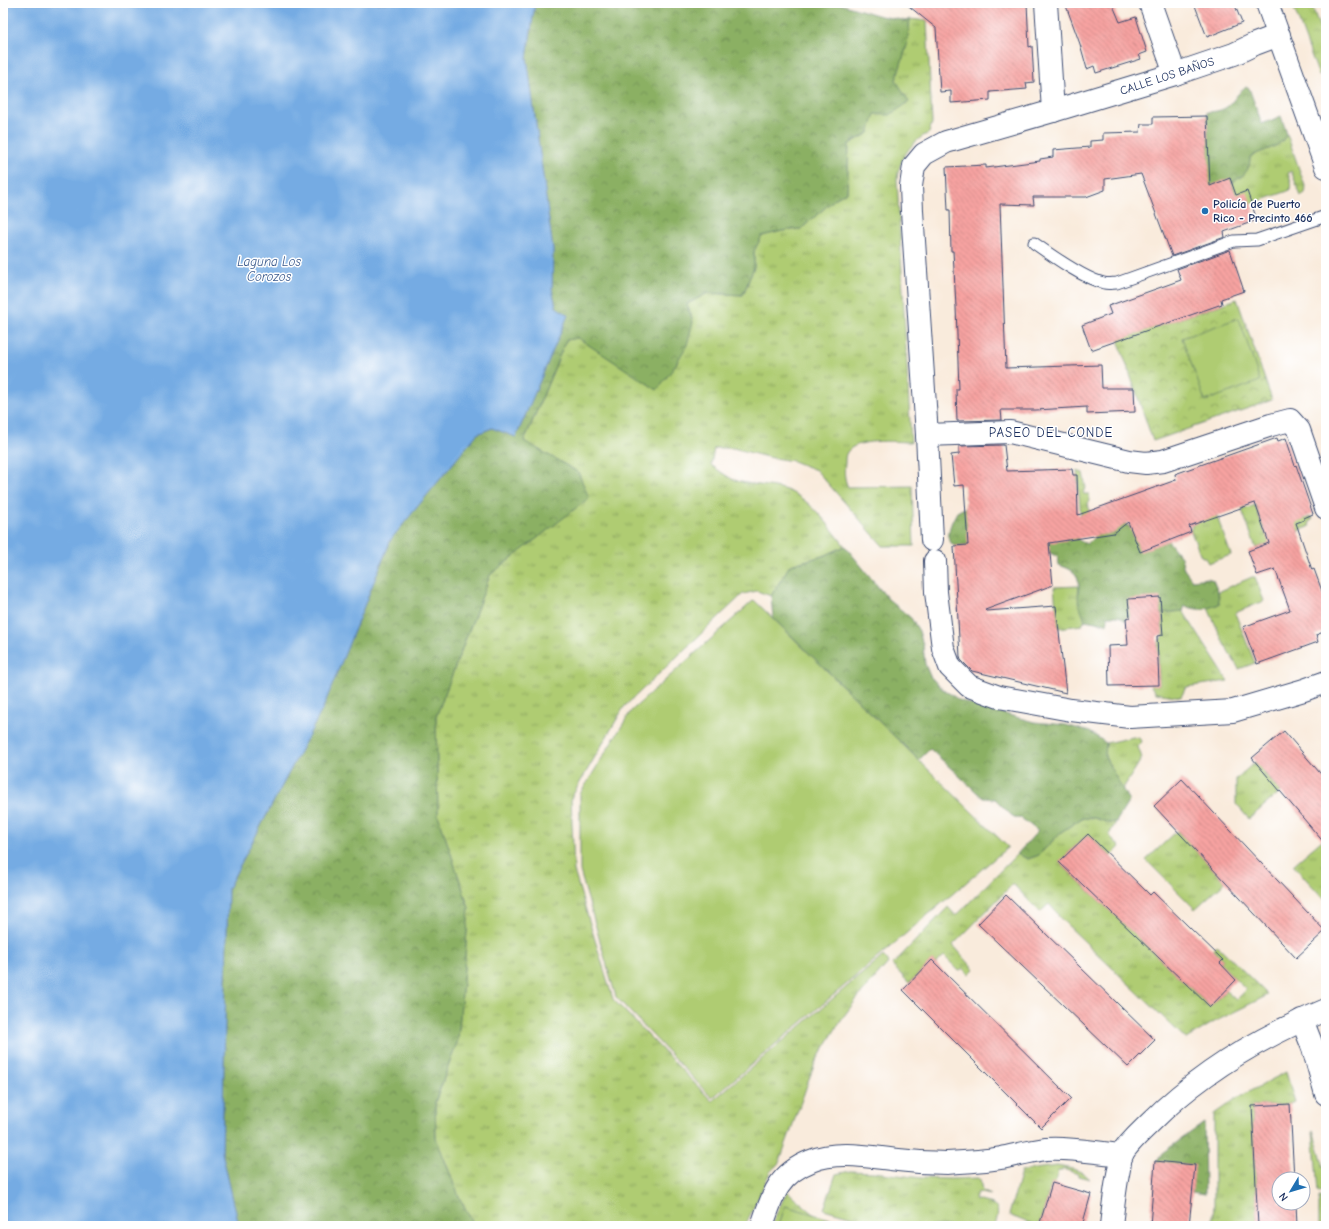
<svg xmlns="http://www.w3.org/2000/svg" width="1329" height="1229" font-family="'Comic Neue',sans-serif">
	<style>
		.grass { fill: url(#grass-tufts); stroke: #657e68 }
		.forest { fill: url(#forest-crowns); stroke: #537061 }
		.park { fill: url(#park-crowns); stroke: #657e68 }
		.garden { fill: #afcc72; stroke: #657e68 }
		.water { fill: #75abe3; stroke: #486da0 }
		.building { fill: url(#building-back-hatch) }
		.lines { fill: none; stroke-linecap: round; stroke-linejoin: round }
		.lane-casing { stroke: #3c4b71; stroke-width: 13 }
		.street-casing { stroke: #3c4b71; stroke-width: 24 }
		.secondary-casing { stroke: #3c4b71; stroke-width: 24 }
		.lane { stroke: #fff; stroke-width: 11 }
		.street { stroke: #fff; stroke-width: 22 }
		.secondary { stroke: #fff; stroke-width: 22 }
		.poi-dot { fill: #1f6fb2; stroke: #fff; stroke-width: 1.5 }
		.labels { text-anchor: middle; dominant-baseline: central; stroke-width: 3; stroke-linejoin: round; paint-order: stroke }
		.street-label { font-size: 12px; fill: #1b2f5e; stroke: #fff }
		.poi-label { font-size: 12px; font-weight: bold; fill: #1b2f5e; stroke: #fff; text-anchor: start }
		.water-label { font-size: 13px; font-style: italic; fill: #3a5a8d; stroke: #fff }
		.neighbourhood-label { font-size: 13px; letter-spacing: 1px; fill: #1b2f5e; stroke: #fff }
	</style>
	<defs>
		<pattern id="grass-tufts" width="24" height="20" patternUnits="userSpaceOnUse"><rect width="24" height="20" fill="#afcc72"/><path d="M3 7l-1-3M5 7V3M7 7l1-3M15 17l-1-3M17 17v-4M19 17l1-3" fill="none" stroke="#8ea661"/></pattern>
		<pattern id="forest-crowns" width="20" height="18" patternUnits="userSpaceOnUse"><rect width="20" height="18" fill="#8bb064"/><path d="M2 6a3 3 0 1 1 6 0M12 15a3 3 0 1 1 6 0" fill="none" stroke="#719056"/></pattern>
		<pattern id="park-crowns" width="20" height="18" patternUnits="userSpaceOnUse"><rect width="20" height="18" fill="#afcc72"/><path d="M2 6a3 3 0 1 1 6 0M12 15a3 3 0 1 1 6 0" fill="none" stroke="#8ea661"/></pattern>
		<pattern id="building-back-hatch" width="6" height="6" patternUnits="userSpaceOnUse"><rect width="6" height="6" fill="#f7a3a1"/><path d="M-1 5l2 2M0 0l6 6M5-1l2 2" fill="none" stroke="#c78586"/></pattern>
	</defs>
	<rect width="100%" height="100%" fill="#fff"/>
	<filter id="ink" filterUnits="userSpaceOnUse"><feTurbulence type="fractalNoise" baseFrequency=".025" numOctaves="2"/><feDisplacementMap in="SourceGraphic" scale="8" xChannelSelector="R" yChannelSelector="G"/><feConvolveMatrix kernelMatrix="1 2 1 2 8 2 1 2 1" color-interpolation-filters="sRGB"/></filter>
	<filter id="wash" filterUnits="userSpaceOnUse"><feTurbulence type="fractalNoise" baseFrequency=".012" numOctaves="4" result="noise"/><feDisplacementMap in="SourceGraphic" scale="16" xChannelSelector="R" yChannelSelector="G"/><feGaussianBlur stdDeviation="0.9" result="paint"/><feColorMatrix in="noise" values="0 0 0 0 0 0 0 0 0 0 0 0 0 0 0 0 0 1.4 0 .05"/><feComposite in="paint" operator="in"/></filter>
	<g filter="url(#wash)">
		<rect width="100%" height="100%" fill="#f9ebdc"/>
		<g class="grass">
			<polygon points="1292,3 1311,3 1326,46 1326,73 1319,76"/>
			<path d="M910,19L927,21L932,123L929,133C911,141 899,160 897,179L911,442C895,442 854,437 846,454C845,456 845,461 845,463C844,472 844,479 848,487L912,486L914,546H883L816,470L793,461L767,457L733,448H714L711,465C718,470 725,475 732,479C749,486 768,484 786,490C812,500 829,526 845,546L826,555L790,565L771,596L757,591L743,594L624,707L571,798L574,871L613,999L712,1101L883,956L889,962L856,1000L841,1020L815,1063L779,1163L770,1172L745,1226H475L460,1199L436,1138L435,1103L458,1040L469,908L438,815L436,717L490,575L588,498L578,472L524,442L566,340L578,338L657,389L693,322L687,304L708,293L743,295L754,267V251L762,236L782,231L801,229L836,198L847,192L849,144L869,133L874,114L896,80L907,45Z"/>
			<path d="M1287,134L1306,189L1305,193L1301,196L1291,171L1288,173C1290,180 1295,186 1288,191L1251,204L1236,195L1232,183C1244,175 1249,172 1250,157C1264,149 1279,149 1287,134Z"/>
			<polygon points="1077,471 1083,473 1086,488 1083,492 1084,494 1089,494 1090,501 1088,502 1090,516 1081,517"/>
			<polygon points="1255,505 1265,533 1311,517 1313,519 1310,521 1309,527 1300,530 1299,533 1256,548 1242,510"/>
			<polygon points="1216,514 1231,555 1208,563 1205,558 1201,556 1190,529 1192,528 1192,525"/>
			<polygon points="1252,577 1255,577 1264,601 1235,613 1255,663 1239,669 1224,644 1208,608 1219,604 1218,592"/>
			<path d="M1079,586C1077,599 1081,608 1085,620L1082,625L1058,628L1054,587Z"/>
			<polygon points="1183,611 1228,681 1186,687 1181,697 1156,693 1150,685 1159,684 1158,644 1163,635 1162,613"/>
			<polygon points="1133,737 1139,738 1141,741 1138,747 1142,758 1122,790 1105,757 1106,743"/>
			<polygon points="1255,762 1280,792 1249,819 1236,804 1236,779"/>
			<polygon points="1082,818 1095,818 1109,823 1116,822 1109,835 1120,847 1111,856 1088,834 1059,862 1210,1007 1226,991 1236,1000 1246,990 1220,963 1223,960 1213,949 1217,945 1268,995 1216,1021 1186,1039 1058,916 1058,914 1049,904 1040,912 1013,884 953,945 974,969 969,974 963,968 959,971 944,956 936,964 932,961 909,983 892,965 948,907 956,916 1017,854 1028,859 1039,855 1061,832"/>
			<polygon points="1177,831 1225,882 1195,909 1146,860"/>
			<polygon points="1322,840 1326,845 1326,901 1293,865"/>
			<polygon points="1286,1072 1295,1102 1290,1104 1252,1106 1258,1226 1212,1226 1214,1206 1214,1114 1237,1098"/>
			<polygon points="1313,1130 1326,1173 1326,1191 1318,1192"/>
			<path d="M1057,1166C1071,1169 1081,1169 1090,1179L1078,1176V1174L1063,1169L1062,1171H1058L1055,1184L1052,1183L1039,1226H1036L1009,1215L1021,1172L1034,1169Z"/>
			<path d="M850,1171L874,1172L921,1178L950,1179L978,1178L980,1180L982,1191L991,1195L977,1192L975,1200C995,1205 1002,1202 995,1226H884L824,1209L836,1174Z"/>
			<polygon points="787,1191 815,1215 785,1206 779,1226 771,1226"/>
			<polygon points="1319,1197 1326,1197 1326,1224 1319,1226"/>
		</g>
		<g class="forest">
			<polygon points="535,3 837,3 881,16 907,21 910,19 907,45 896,80 909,102 890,115 875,114 869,133 849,144 847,192 836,198 801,229 782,231 762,236 754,251 754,267 743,295 708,293 687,304 693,322 687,345 673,369 657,390 578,338 566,340 524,441 578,472 589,498 490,575 436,717 438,815 469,908 458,1040 435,1102 436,1138 460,1199 475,1226 239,1226 222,1152 228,888 323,708 391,539 477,434 492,428 516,437 568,315 556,307 552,289 553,250 527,58"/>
			<path d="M1246,86L1249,88L1262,124L1281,116L1287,134C1279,149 1264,149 1250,157C1250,164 1249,169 1244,174C1237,183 1197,198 1184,203L1208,149L1207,112C1233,111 1229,101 1246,86Z"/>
			<path d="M966,507L1022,543L954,546C943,537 952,521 957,512Z"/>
			<path d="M1121,524H1126L1131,528L1168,541L1181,557L1184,569L1192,580L1208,578L1213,580L1218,592L1219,604C1204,610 1200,611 1185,606L1183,611L1162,613L1150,626L1134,627L1119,616H1108L1107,624L1085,620C1082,613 1078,604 1078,596C1078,592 1079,589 1079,586C1079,572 1070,569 1059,565L1058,557L1050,553L1040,540L1077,538L1080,541L1087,544L1102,529Z"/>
			<polygon points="845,546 888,599 911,618 919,631 923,645 925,664 930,676 940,687 959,700 976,706 1034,722 1066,725 1090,732 1106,743 1105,757 1129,801 1116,822 1109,823 1095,818 1082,818 1061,832 1039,855 1028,859 1017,854 1038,831 1021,818 1016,818 1011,815 995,799 983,798 930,749 919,760 773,618 771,596 790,565 826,555"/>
			<polygon points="1204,1123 1205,1194 1192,1192 1194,1165 1156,1162 1162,1153"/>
		</g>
		<polygon class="park" points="1237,299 1272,400 1153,441 1118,340"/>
		<g class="garden">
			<polygon points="1239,318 1260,381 1205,401 1182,338"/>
			<polygon points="754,600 1008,847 712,1098 616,997 580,871 580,794 631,711"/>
			<polygon points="785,1206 855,1226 779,1226"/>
		</g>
		<polygon class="water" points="3,3 535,3 527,58 553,250 552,289 556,307 568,315 516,437 492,428 477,434 391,539 323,708 228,888 222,1152 239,1226 3,1226"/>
		<g id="blocks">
			<g class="building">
				<polygon points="905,3 1027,3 1029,47 1032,46 1034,82 1026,83 1027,89 990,92 990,100 951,103 951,91 940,92 936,28"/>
				<polygon points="1065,3 1112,3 1120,22 1136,17 1147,52 1139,55 1141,59 1096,73 1094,66 1087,69 1080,44"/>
				<polygon points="1194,3 1234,3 1242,23 1207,37"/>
				<polygon points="1207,116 1210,186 1230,178 1236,195 1247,191 1257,220 1224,232 1225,237 1172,256 1141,174 1105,179 1105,190 1086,197 1033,197 1034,205 1000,204 1006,368 1101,365 1102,388 1134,388 1135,412 1087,414 1087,407 1036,410 1001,410 1002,420 957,421 956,389 959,389 956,307 953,251 951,251 950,210 948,210 946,167 986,165 986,168 1040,161 1040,159 1053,157 1053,150 1090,147 1090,141 1103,140 1103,133 1140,132 1141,124 1153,124 1153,117"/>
				<polygon points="1230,250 1244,291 1221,299 1222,304 1091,350 1082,325 1111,314 1108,306 1181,280 1177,269"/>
				<polygon points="1277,438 1278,441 1286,438 1295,466 1296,465 1313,514 1304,518 1304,520 1296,523 1312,570 1314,569 1326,602 1326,631 1316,635 1318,642 1257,664 1243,627 1290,610 1275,569 1257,575 1248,551 1269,543 1255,503 1189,526 1191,532 1140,552 1128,522 1114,533 1049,543 1053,585 985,610 986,611 1056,606 1066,693 972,671 961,660 960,657 954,546 968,545 964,485 954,486 951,455 959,454 959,446 1004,445 1007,471 1072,469 1073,475 1077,475 1078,515 1176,480 1175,474"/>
				<polygon points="1160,597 1163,635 1157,636 1159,685 1109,686 1108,646 1128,645 1126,618 1130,617 1128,599"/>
				<polygon points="1284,731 1326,780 1326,845 1252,758"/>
				<polygon points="1182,779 1325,931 1296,958 1154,806"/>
				<polygon points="1088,834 1150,895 1153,892 1223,960 1220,963 1236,980 1210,1007 1059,862"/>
				<polygon points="1006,895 1155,1040 1128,1067 978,924"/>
				<polygon points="932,960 1071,1098 1041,1128 903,990"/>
				<polygon points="1290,1104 1294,1179 1279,1179 1279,1203 1296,1203 1297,1226 1258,1226 1252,1106"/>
				<polygon points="1155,1161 1195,1165 1189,1226 1150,1226"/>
				<polygon points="1052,1183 1091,1194 1082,1226 1039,1226"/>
			</g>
		</g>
	</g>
	<g filter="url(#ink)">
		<use href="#blocks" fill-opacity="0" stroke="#3c4b71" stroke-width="1"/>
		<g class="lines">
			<g class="lane-casing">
				<path id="lane" d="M1034,243C1051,255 1084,279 1104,283C1108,284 1113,283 1117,283L1234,241L1257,240L1326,216"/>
			</g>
			<g class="street-casing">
				<g id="street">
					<polyline points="1046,3 1053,111"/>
					<polyline points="1150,3 1175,74"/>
					<polyline points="927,435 1010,432 1129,461 1146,463 1163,461 1271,425 1290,420 1299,430 1326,508"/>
					<polyline points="932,540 927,435 912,211 911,186 914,166 924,154 946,142 1053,111 1175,74 1234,54 1255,44 1279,35"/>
					<polyline points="935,561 936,592 943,648 950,667 969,686 999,697 1071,710 1130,717 1233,711 1304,690 1326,682"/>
					<polyline points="1302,1020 1313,1048 1326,1094"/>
					<path d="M762,1226C772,1196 778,1174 811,1161C836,1150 871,1157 898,1160C914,1162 930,1163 947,1163C965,1162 983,1161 1001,1158C1016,1155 1031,1151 1046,1149C1070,1147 1097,1153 1122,1155"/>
					<path d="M1111,1226C1113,1207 1115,1188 1119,1169C1120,1164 1120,1158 1122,1154C1129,1142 1141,1132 1151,1122C1201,1072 1260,1037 1326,1010"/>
				</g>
			</g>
			<g class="secondary-casing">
				<polyline id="secondary" points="1267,3 1326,167"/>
			</g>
			<use href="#lane" class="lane"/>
			<use href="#street" class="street"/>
			<use href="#secondary" class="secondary"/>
		</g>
	</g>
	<circle class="poi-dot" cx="1205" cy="211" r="4"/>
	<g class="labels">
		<g class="street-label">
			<text transform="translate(1167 76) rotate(-18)">CALLE LOS BAÑOS</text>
		</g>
		<g class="poi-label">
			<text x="1213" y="204">Policía de Puerto<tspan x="1213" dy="14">Rico - Precinto 466</tspan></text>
		</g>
		<g class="water-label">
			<text x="269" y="261">Laguna Los<tspan x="269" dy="15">Corozos</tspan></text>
		</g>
		<g class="neighbourhood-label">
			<text x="1051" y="432">PASEO DEL CONDE</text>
		</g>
	</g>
	<rect width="1329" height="1229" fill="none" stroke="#fff" stroke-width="16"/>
	<g transform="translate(1291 1191) rotate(232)"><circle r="19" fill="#ffffff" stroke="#a4acbf"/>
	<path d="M0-3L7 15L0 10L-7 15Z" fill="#1f6fb2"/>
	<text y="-6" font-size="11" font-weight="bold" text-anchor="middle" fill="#1b2f5e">N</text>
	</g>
</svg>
